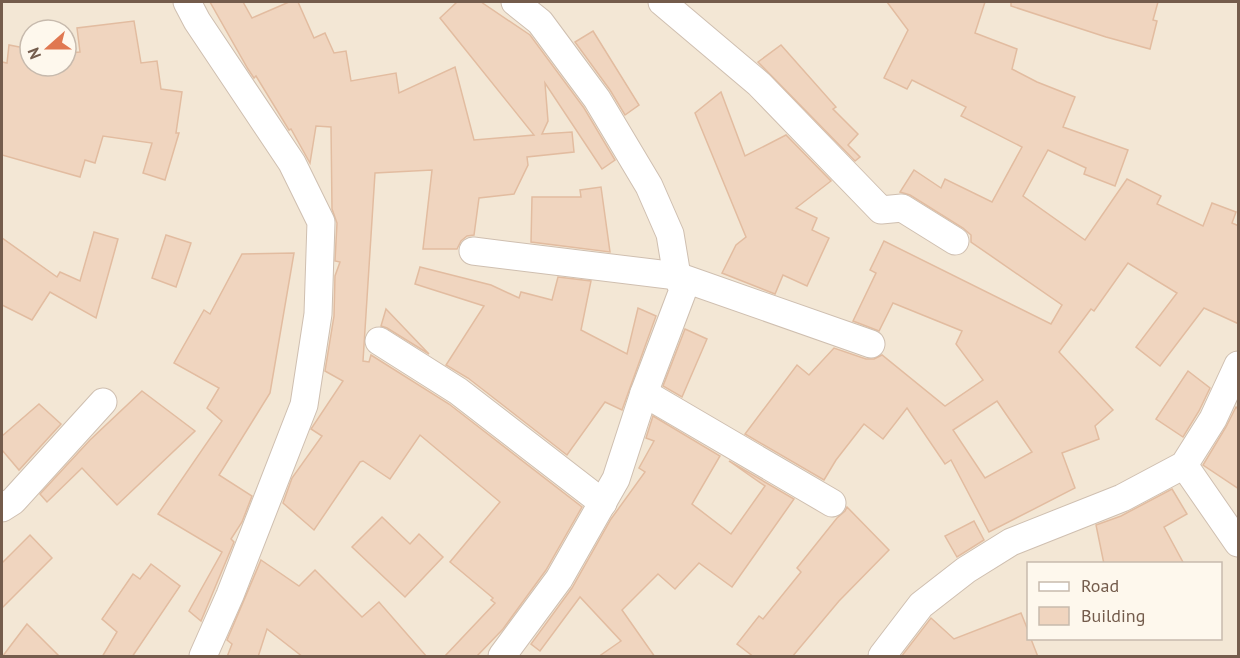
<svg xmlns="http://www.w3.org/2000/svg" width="1240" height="658" font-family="'PT Sans',sans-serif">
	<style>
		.residential { fill: #f3e7d5; fill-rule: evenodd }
		.building { fill: #f0d5bf; stroke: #e2bca0; stroke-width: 1.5; fill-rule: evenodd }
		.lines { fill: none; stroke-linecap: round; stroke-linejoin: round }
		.minor-casing { stroke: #cfbfb0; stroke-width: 29 }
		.minor { stroke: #fff; stroke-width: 27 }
	</style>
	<rect width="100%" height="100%" fill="#fbf4e7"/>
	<path class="residential" d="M2,2H1238V656H2ZM30,30H66V66H30ZM1028,564H1220V638H1028Z"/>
	<g class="building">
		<polygon points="210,2 243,2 252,18 289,2 298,2 314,38 325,33 334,53 346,51 351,81 396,73 399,93 455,67 474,140 534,135 440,18 457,2 481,2 530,35 584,108 615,160 602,169 545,83 548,121 542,134 572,132 574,152 527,157 528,165 514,194 479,198 474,235 467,236 461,241 457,249 423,249 432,170 375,173 363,361 369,362 371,355 449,404 582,507 546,570 503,629 476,657 444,657 495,603 491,600 493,598 450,562 500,502 420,435 390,479 363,461 360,462 314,530 283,503 292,478 322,436 311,429 343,381 325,371 334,316 335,276 340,262 335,261 337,223 332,209 331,127 316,126 310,163 291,129 289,130 256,76 254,78 248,69"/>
		<path d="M887,2H985L975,33L1017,49L1012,69L1037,82L1075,97L1063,127L1128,150L1115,186L1084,174L1086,168L1048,150L1023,196L1085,240L1127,179L1161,196L1157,204L1203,226L1212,203L1236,212L1232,223L1239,226V324L1204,308L1160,366L1136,347L1177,293L1128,263L1094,311L1091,309L1059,352L1113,410L1095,426L1099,439L1062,453L1075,488L989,532L951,460L945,464L907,408L883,439L864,424L836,460L824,480L745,434L797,365L809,375L834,348L866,359H874L882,355L945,406L983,380L956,344L962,331L893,303L879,331L853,321L876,273L870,270L884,241L1051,324L1062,305L971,242V235L963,228L910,195L900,192L914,170L941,188L945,179L992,202L1022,147L961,116L966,107L912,80L907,89L884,78L908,30ZM997,401L1032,452L985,478L953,430Z"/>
		<polygon points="1011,2 1158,2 1153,20 1157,21 1150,49 1106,37 1011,6"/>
		<polygon points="134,21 141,63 157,61 161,89 182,92 176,133 179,133 165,180 143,173 152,143 103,136 95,163 85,160 80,177 2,155 2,62 7,63 9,45 30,49 30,66 66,66 66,53 80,52 77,28"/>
		<polygon points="593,31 639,105 625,115 610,90 575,42"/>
		<polygon points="781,45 836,107 833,109 858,134 848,145 860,157 855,161 758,62"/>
		<polygon points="721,92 745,156 786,135 831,181 796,208 817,218 812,230 829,238 807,286 783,275 775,294 722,273 736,245 746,237 695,113"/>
		<polygon points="601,187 610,252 531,242 532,197 581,197 580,190"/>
		<polygon points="94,232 118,239 96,318 50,292 32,320 2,305 2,238 57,277 60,272 80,281"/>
		<polygon points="166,235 191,243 176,287 152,278"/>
		<polygon points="294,253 270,393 219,475 252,496 242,522 231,539 234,542 201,621 189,611 222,552 158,514 222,421 207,408 219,388 174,363 204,310 210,314 242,254"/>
		<polygon points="420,267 491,285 519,298 521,292 552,300 558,277 591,281 581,330 627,354 638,308 656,316 622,410 605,402 567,455 468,378 446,365 484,306 415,284"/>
		<polygon points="386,309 429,354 387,328 381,326"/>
		<polygon points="685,329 707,339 682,397 663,386"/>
		<polygon points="1188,371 1210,388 1199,411 1183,437 1156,419"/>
		<polygon points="142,391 195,431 117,505 82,468 47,502 40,494 90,440"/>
		<polygon points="39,404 61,424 19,470 2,450 2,436"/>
		<polygon points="1236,407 1239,410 1239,489 1203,465 1226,427"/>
		<polygon points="653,416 720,456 692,504 731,534 765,486 729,461 794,499 732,587 699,563 675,589 658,574 622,610 655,657 598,657 621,641 580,597 540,651 531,644 572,588 611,519 645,472 639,468 654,441 646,438"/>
		<polygon points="1172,489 1187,514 1164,527 1184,564 1104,564 1096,525 1121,516"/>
		<polygon points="847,507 889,550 839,601 792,657 754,657 737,644 759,616 763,619 801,572 797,568 837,518 845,511"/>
		<polygon points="382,517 410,544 419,534 443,557 405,597 352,547"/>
		<polygon points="974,521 984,540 957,557 945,536"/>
		<polygon points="30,535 52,558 2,608 2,563"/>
		<polygon points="261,560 299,586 315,570 362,617 379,602 427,657 303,657 267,629 258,657 227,657 232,644 227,640"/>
		<polygon points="151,564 180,586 132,657 102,657 117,632 102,619 133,574 140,579"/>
		<polygon points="1021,613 1029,633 1029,639 1031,639 1038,657 901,657 931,618 954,639"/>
		<polygon points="27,624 60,657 2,657"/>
	</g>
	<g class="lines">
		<g class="minor-casing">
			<g id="minor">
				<polyline points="187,2 197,21 292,163 321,222 318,314 304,405 230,595 203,656"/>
				<polyline points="662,2 759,84 881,210 902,208 955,241"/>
				<polyline points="473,251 677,276 871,344"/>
				<polyline points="379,341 458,391 603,503"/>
				<polyline points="644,393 832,503"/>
				<polyline points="1184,465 1238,543"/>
				<polyline points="2,508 13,501 103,402"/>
				<polyline points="502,656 559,579 616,479 644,393 683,290 677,276 670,234 649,186 597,99 540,22 515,2"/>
				<polyline points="882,656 921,605 966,570 1011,542 1122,498 1184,465 1213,419 1238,365"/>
			</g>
		</g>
		<use href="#minor" class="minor"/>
	</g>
	<rect width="1240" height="658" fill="none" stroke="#745c4c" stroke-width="6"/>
	<rect x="1027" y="562" width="195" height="78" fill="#fef8ed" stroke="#c7baad" stroke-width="1.5"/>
	<rect x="1039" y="582" width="30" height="9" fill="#ffffff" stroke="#c7baad" stroke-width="1.5"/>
	<text x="1081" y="592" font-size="18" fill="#745c4c">Road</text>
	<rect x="1039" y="607" width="30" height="18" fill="#f0d5bf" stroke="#c7baad" stroke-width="1.5"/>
	<text x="1081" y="622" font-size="18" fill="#745c4c">Building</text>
	<g transform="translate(48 48) rotate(249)"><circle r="28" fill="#fef8ed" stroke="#c7baad" stroke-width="1.5"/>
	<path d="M0-4.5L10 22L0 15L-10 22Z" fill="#e07851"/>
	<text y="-9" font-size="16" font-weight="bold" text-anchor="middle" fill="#745c4c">N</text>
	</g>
</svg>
